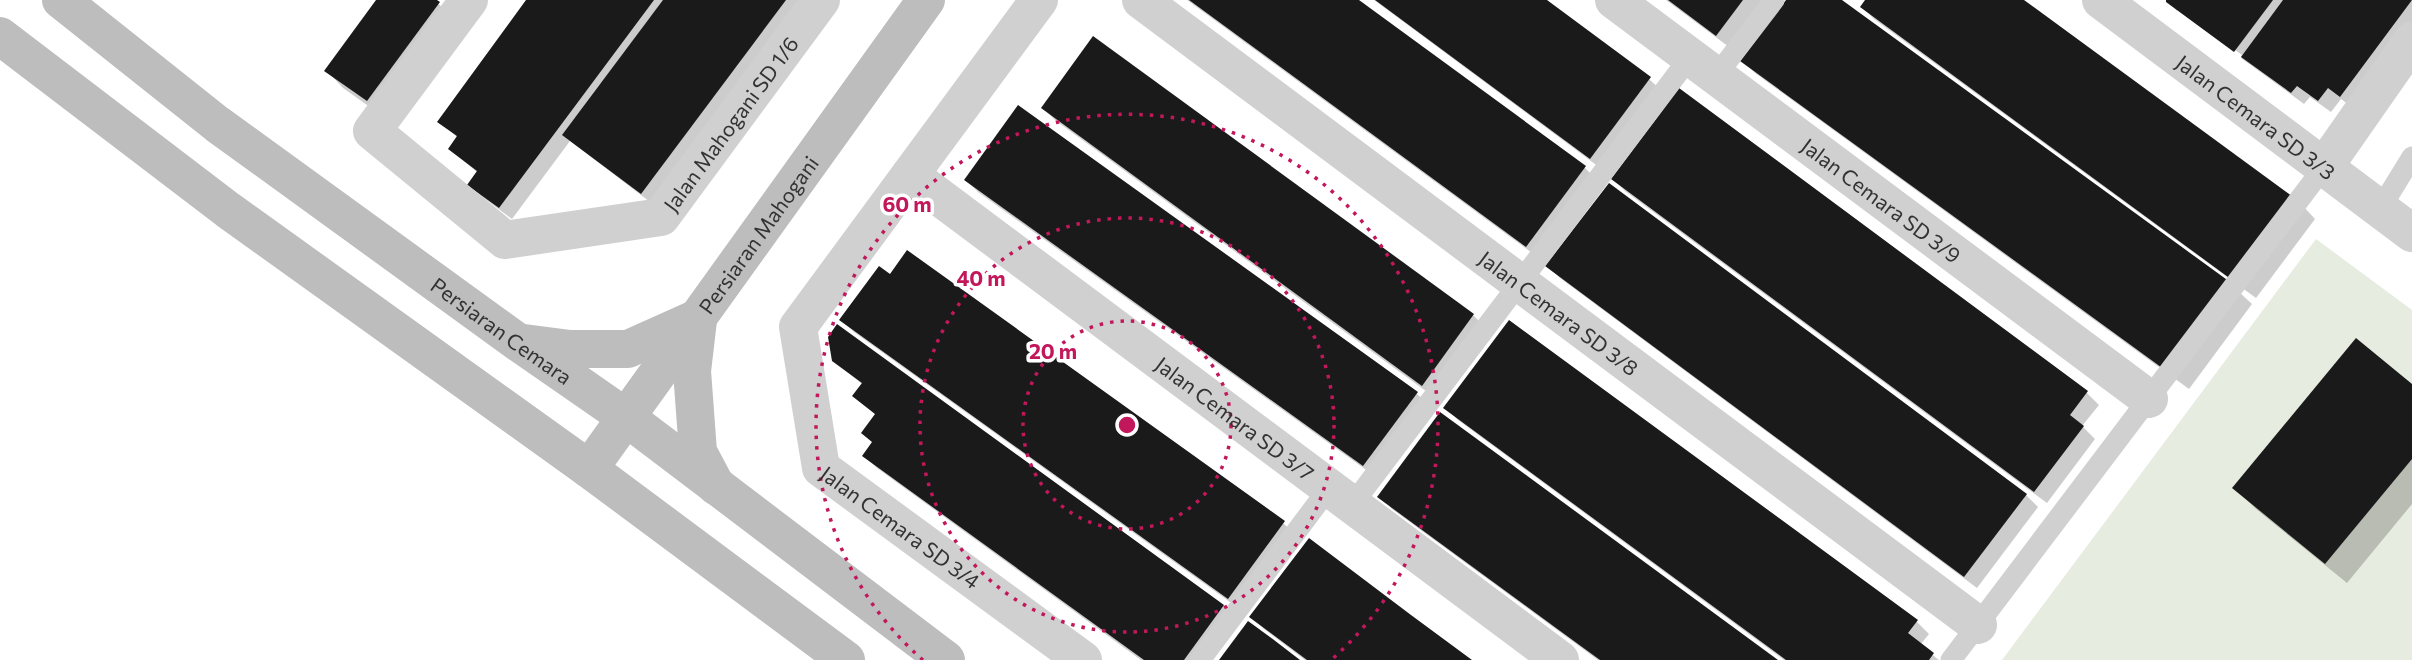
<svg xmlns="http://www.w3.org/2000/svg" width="2412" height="660" font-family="Commissioner,sans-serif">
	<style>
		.green { fill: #e6ecdf }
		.shadow { fill: #0003 }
		.building { fill: #1a1a1a }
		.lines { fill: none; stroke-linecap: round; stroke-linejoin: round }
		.lane { stroke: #d0d0d0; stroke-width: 21 }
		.street { stroke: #d0d0d0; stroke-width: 38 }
		.secondary { stroke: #bdbdbd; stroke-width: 38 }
		.ring { fill: none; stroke: #c2185b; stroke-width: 3.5; stroke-dasharray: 3.5 7 }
		.labels { text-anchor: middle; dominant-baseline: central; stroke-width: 7; stroke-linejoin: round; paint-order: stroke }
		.street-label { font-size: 21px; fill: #333; stroke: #fff }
		.centre { fill: #c2185b; stroke: #fff; stroke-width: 3.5 }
		.ring-label { font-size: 21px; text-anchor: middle; font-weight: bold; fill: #c2185b; stroke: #fff; stroke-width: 7; stroke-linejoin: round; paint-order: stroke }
	</style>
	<rect width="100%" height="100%" fill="#fff"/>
	<polygon class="green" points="2316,239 2412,310 2412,660 2002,660"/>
	<g class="shadow">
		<polygon points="378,0 434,0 456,20 384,117 343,88 326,70"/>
		<polygon points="529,0 806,0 654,205 570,141 512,219 481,196 469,184 478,173 450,149 458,138 439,121"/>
		<polygon points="1187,0 1356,0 1585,168 1597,180 1539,258"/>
		<polygon points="1374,0 1543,0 1649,79 1662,91 1603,170"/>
		<polygon points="1666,0 1764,0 1729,47"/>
		<polygon points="1788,0 1839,0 2239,292 2252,304 2189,389 1755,73 1743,61"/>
		<polygon points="1867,0 2021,0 2303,206 2315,219 2256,298 1874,19 1862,7"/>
		<polygon points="2168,0 2412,0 2412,28 2353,108 2341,99 2331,112 2310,97 2304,104 2241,58 2242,55 2177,8 2177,11"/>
		<polygon points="1094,39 1473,315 1485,327 1434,397 1055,120 1043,108"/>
		<polygon points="1679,91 2087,393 2099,405 2082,426 2095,439 2047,503 1625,191 1613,179"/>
		<polygon points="966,180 1416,393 1429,405 1376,477 978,192"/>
		<polygon points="1548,266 2026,495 2038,507 1977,588 1560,278"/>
		<polygon points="841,320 1283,523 1296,535 1241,610 854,332"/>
		<polygon points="1509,322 1917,622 1929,634 1920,645 1939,660 1784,660 1458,420 1446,408"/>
		<polygon points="833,360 1223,606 1235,618 1204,660 1141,660 877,468 864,456 874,443 876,415 855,396 863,385"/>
		<polygon points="2412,386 2412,504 2347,583 2256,509 2235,488"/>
		<polygon points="1380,496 1774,660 1598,660 1392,509"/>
		<polygon points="1252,617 1469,660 1305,660 1264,629"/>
	</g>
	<g class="building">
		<polygon points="376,0 437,0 440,2 367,101 324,71"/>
		<polygon points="526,0 654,0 499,208 467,185 477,171 448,149 457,136 437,122"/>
		<polygon points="663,0 786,0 641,194 562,135"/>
		<polygon points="1189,0 1359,0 1586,166 1526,247"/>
		<polygon points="1375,0 1547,0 1651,77 1590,159"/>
		<polygon points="1668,0 1743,0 1716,36"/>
		<polygon points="1786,0 1842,0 2241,290 2176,378 1740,61"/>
		<polygon points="1865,0 2024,0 2304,205 2243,288 1860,7"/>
		<polygon points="2166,0 2273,0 2234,52 2166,2"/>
		<polygon points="2283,0 2412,0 2340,97 2328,88 2318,101 2297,86 2291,93 2241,57"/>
		<polygon points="1093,36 1474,314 1422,386 1041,108"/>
		<polygon points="1679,88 2088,391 2070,415 2084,426 2034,492 1611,179"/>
		<polygon points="1018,105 1418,392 1363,466 964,180"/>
		<polygon points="1609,183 2027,494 1964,577 1545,266"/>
		<polygon points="907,250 1285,521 1228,599 839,320 879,266 890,274"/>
		<polygon points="1509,320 1918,620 1908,633 1934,653 1929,660 1786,660 1443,408"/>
		<polygon points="837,324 1224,605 1184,660 1144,660 862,456 872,442 861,433 875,414 852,396 862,383 832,361 828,337"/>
		<polygon points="2356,338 2412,384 2412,459 2325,564 2232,488"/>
		<polygon points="1440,412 1466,431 1778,660 1600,660 1556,628 1377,497"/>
		<polygon points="1309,538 1411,615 1472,660 1307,660 1249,617"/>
		<polygon points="1248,621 1274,640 1300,660 1219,660"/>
	</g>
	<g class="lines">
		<g class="lane">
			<polyline points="1716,76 1774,0"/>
			<polyline points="2380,209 2412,157"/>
			<polyline points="1352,505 1690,57"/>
			<polyline points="1200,660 1329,488"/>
			<polyline points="1951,660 2324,167"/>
		</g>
		<g class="street">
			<path id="s1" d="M469,0L372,131L505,240L661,217L821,0"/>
			<path id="s2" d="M1039,0L798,327L821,468L1083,660"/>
			<path id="s3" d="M1141,0L1978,625"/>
			<path id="s4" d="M1614,0L2149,399"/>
			<path id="s5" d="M2101,0L2412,233"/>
			<polyline points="2324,167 2412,41"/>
			<path id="s6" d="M910,175L1560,660"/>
		</g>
		<g class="secondary">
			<path id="s7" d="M61,0L217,124L519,343L627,418L946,660"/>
			<polyline points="0,36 228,210 589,469 846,660"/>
			<polyline points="698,320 692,371 698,452 716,486"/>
			<polyline points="524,343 570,349 628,349 695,319"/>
			<path id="s8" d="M589,469L926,0"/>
		</g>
	</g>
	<g class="ring">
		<circle cx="1127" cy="425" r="104"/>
		<circle cx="1127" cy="425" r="207"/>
		<path d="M923 660A311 311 0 1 1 1331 660"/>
	</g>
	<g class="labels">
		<g class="street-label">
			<text stroke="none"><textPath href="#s5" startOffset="194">Jalan Cemara SD 3/3</textPath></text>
			<text stroke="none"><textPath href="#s1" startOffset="609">Jalan Mahogani SD 1/6</textPath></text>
			<text stroke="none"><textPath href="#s4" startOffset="334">Jalan Cemara SD 3/9</textPath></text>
			<text stroke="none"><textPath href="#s8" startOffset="289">Persiaran Mahogani</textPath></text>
			<text stroke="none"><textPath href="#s3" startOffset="522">Jalan Cemara SD 3/8</textPath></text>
			<text stroke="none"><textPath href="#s7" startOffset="551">Persiaran Cemara</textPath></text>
			<text stroke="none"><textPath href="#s6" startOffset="406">Jalan Cemara SD 3/7</textPath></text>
			<text stroke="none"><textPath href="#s2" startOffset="648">Jalan Cemara SD 3/4</textPath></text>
		</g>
	</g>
	<circle cx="1127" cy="425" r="10" class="centre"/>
	<g class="ring-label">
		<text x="907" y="212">60 m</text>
		<text x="981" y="286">40 m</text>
		<text x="1053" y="359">20 m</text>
	</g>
</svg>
